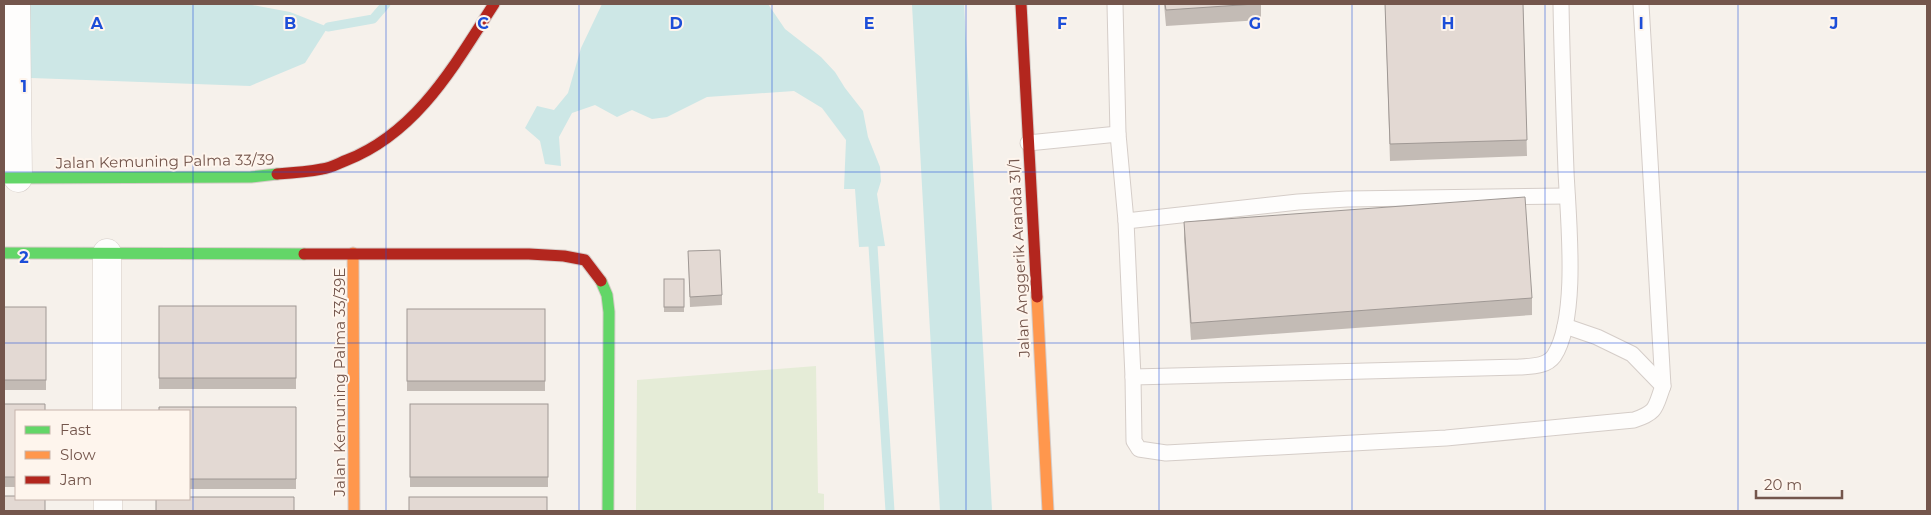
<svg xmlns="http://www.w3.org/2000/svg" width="1931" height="515" font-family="Montserrat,sans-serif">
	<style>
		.green { fill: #e5ecd7 }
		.water { fill: #cde7e6 }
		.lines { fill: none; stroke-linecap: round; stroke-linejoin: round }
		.stream { stroke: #cde7e6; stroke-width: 9 }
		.river { stroke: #cde7e6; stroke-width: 52 }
		.lane-casing { stroke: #d5cdc8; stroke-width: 17 }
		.street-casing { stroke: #d5cdc8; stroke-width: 29 }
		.fast-casing { stroke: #d6ccc8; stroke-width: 13 }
		.slow-casing { stroke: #d6ccc8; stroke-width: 13 }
		.jam-casing { stroke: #d6ccc8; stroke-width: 13 }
		.lane { stroke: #fefdfc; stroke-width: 15 }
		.street { stroke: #fefdfc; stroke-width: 28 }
		.fast { stroke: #63d668; stroke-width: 11 }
		.slow { stroke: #ff974d; stroke-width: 11 }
		.jam { stroke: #b3261e; stroke-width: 11 }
		.wall { fill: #c3bbb5 }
		.building { fill: #e3d9d3; stroke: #9f9894 }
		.grid { fill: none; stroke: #1d4ed8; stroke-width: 1; stroke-opacity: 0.55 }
		.labels { text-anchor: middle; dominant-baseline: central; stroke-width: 4; stroke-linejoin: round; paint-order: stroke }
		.street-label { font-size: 15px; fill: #74564c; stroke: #fef5ed }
		.grid-label { font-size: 16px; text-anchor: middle; font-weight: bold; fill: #1d4ed8; stroke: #fef5ed; stroke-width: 4; stroke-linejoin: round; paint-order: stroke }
	</style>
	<rect width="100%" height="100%" fill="#f6f1eb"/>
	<polygon class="green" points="816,366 818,493 824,494 824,511 636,511 637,380"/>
	<g class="water">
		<polygon points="4,4 247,4 290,12 328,27 305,63 250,86 4,77"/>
		<polygon points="602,4 768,4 785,29 821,57 835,72 845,88 863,111 868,137 880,167 881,181 877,194 885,246 859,247 855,189 844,189 846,140 822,108 794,91 707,97 667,117 652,119 632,110 617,117 595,105 572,113 559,137 561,166 545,164 540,141 525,128 537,106 554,110 568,93 581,48"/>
	</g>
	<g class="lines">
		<g class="stream">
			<polyline points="328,27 373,19 386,4"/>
			<polyline points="873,246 890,511"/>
		</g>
		<polyline class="river" points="938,4 966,511"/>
		<g class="lane-casing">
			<g id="lane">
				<path d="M1115,4L1118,134L1126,221L1133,377L1134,441L1139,449L1166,453L1446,438L1634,420C1658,412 1655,407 1663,386L1641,4"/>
				<polyline points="1028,143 1118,134"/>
				<polyline points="1126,221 1298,202 1347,199 1567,196"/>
				<polyline points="1565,326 1597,337 1632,354 1663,386"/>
				<path d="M1133,377L1519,367C1531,366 1546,367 1554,356C1579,317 1568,218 1566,171C1564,116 1562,60 1561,4"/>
			</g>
		</g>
		<g class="street-casing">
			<g id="street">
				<polyline points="16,4 18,178"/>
				<polyline points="107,253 107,411"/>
				<polyline points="108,499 108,511"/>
			</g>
		</g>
		<g class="fast-casing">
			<g id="fast">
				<polyline points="4,178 251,177 277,174"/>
				<polyline points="4,253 304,254"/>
				<polyline points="601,281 607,295 609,312 608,511"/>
			</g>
		</g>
		<g class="slow-casing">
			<g id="slow">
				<polyline points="353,253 354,511"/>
				<polyline points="1037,297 1048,511"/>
			</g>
		</g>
		<g class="jam-casing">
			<g id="jam">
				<polyline points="1021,4 1037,297"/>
				<path d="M277,174C292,173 307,172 322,169C331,168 339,163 347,160C418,132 455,64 494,4"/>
				<polyline points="304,254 529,254 564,256 585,260 601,281"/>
			</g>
		</g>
		<use href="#lane" class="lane"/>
		<use href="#street" class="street"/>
		<use href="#fast" class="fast"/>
		<use href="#slow" class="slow"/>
		<use href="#jam" class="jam"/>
	</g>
	<g class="wall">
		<polygon points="1164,4 1261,4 1261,20 1166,26"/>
		<polygon points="1385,4 1523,4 1527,156 1390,161"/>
		<polygon points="1184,222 1532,298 1532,315 1191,340 1184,239"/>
		<polygon points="688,251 722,295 722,305 690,307"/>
		<rect x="664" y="279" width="20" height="33"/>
		<rect x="159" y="306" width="137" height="83"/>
		<rect x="4" y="307" width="42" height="83"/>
		<rect x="407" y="309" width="138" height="82"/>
		<polygon points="4,404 16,411 16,487 4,487"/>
		<rect x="410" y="404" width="138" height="83"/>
		<polygon points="296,407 296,489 189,489 189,411"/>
	</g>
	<g class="building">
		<polygon points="1165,4 1255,4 1166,10"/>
		<polygon points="1385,4 1523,4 1527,140 1390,144"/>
		<polygon points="1525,197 1532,298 1191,323 1184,222"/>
		<polygon points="720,250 722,295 690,297 688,251"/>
		<rect x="664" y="279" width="20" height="28"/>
		<rect x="159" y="306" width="137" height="72"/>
		<rect x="4" y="307" width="42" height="73"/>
		<rect x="407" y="309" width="138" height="72"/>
		<polygon points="4,404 45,404 45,411 16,411 16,477 4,477"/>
		<rect x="410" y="404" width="138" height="73"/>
		<polygon points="159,407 296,407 296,479 189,479 189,411 159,411"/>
		<polygon points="4,496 16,496 16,499 45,499 45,511 4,511"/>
		<polygon points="189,497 294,497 294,511 156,511 156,499 189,499"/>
		<rect x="409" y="497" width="138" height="14"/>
	</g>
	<path class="grid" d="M193,4V511M386,4V511M579,4V511M772,4V511M966,4V511M1159,4V511M1352,4V511M1545,4V511M1738,4V511M4,172H1927M4,343H1927"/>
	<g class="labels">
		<g class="street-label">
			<text transform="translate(165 161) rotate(-1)">Jalan Kemuning Palma 33/39</text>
			<text transform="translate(1019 258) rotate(-93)">Jalan Anggerik Aranda 31/1</text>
			<text transform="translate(339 382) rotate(-90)">Jalan Kemuning Palma 33/39E</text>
		</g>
	</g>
	<g class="grid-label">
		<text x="97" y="29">A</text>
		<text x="290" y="29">B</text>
		<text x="483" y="29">C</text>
		<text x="676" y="29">D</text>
		<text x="869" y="29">E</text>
		<text x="1062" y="29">F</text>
		<text x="1255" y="29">G</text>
		<text x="1448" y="29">H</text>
		<text x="1641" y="29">I</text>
		<text x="1834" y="29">J</text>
		<text x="24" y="92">1</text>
		<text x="24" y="263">2</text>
	</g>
	<rect width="1931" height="515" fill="none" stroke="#74564c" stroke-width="10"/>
	<rect x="15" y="410" width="175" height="90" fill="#fef5ed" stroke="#c7b5ad"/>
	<rect x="25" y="426" width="25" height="8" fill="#63d668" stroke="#c7b5ad"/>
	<text x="60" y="435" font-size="15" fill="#74564c">Fast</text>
	<rect x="25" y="451" width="25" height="8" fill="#ff974d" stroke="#c7b5ad"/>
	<text x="60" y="460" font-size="15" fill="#74564c">Slow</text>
	<rect x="25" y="476" width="25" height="8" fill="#b3261e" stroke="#c7b5ad"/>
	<text x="60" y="485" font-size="15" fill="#74564c">Jam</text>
	<path d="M1756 490v8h86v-8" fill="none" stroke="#74564c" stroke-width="2.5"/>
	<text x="1764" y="490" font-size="15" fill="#74564c" stroke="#fef5ed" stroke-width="4" paint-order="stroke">20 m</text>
</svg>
